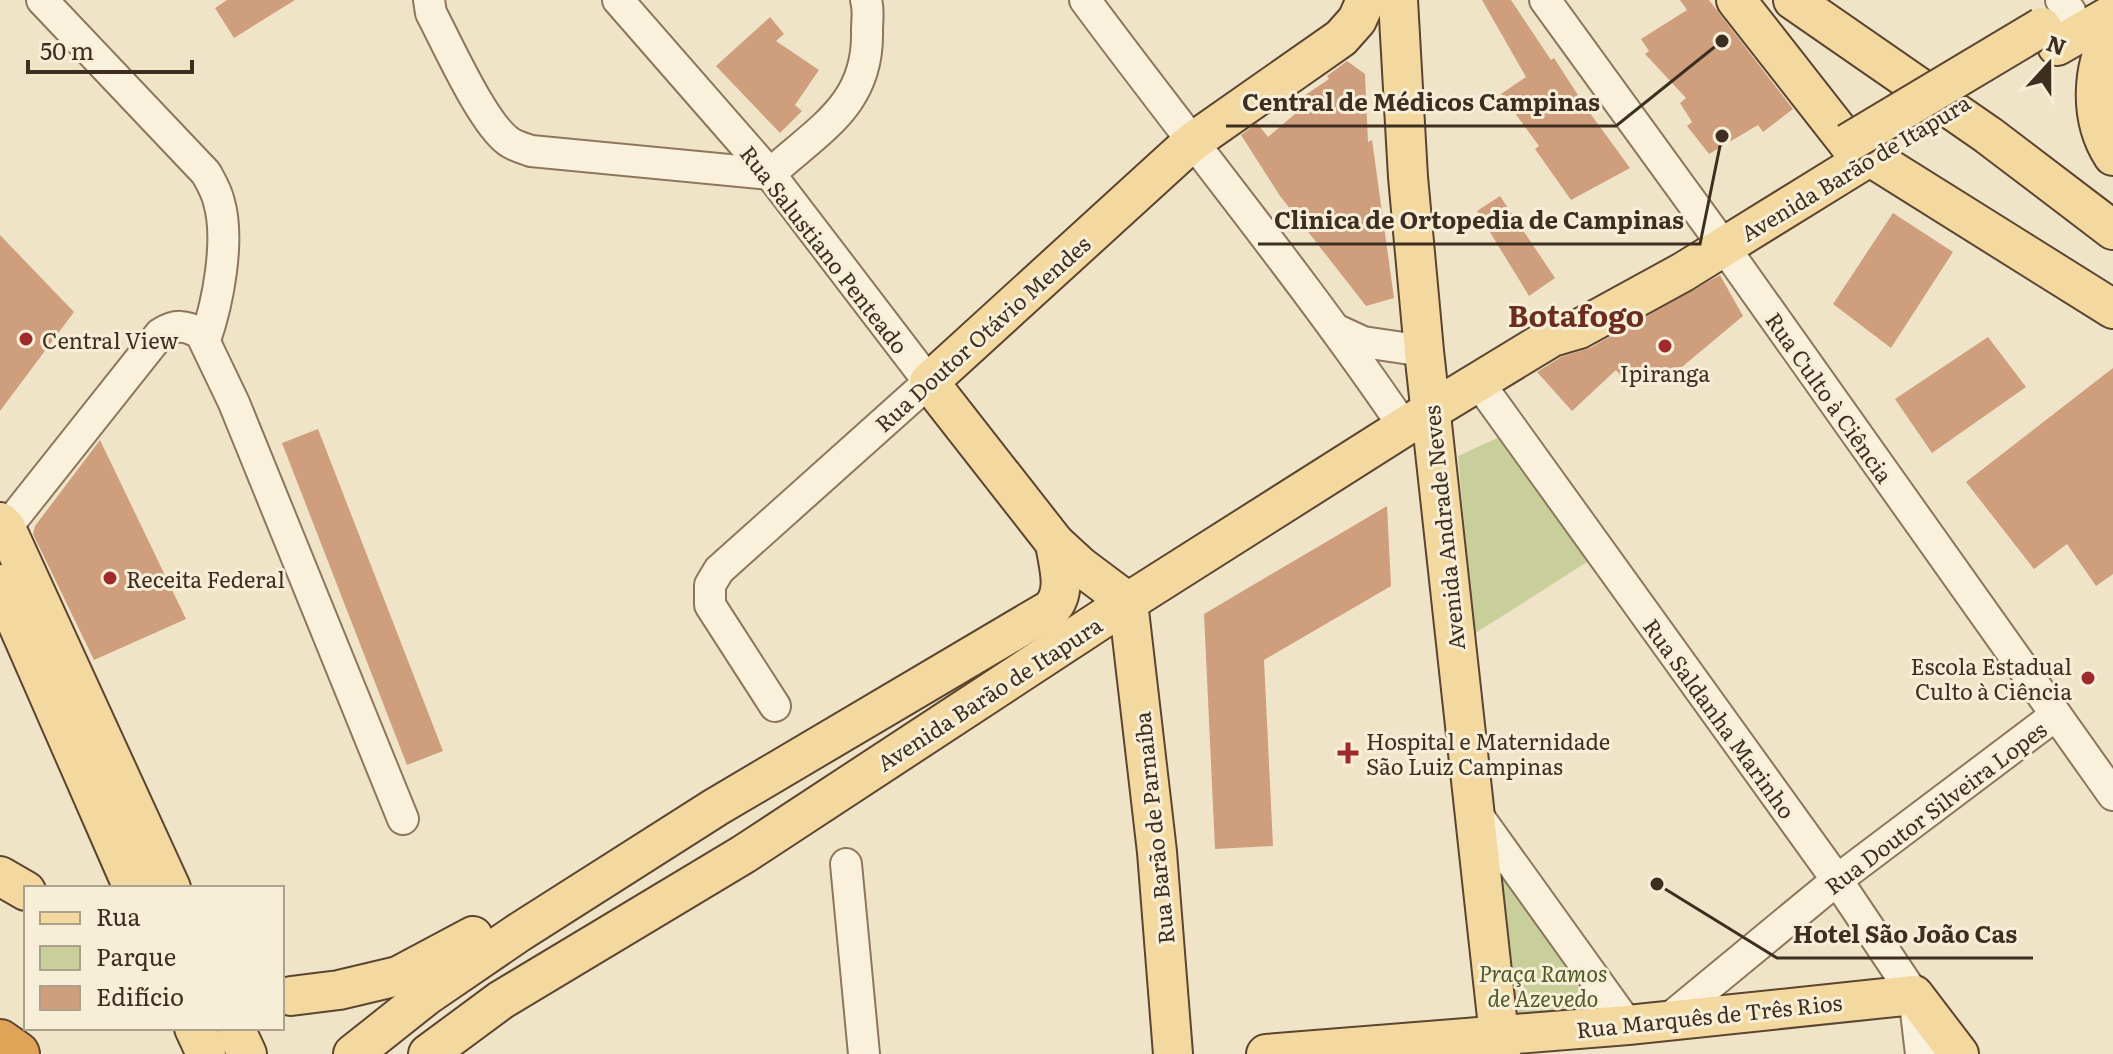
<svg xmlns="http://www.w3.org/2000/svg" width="2113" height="1054" font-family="Literata,serif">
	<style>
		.green { fill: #c9cf9b }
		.building { fill: #cf9f7d }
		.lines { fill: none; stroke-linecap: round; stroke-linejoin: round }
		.minor-casing { stroke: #8d765c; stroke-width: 34 }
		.major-casing { stroke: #5b4430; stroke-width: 42 }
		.highway-casing { stroke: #5b4430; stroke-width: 48 }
		.minor { stroke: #faf1dc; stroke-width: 30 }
		.major { stroke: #f3d9a0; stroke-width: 38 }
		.highway { stroke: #e0a458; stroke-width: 44 }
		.major-bridge-casing { stroke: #5b4430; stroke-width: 42; stroke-linecap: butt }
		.major-bridge { stroke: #f3d9a0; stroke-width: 38 }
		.poi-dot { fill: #9e2a2b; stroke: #f7eed8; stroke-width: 3 }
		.labels { text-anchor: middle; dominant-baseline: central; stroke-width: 6; stroke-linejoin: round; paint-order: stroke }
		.street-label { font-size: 22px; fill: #3d2e20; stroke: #f7eed8 }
		.poi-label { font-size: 22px; fill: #3d2e20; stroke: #f7eed8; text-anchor: start }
		.park-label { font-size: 22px; font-style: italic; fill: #4d5a26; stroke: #f7eed8 }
		.district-label { font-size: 30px; font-weight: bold; fill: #6b2e1e; stroke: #f7eed8 }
		.leader { fill: none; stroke: #3d2e20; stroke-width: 3 }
		.callout-dot { fill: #3d2e20; stroke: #f7eed8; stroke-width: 3 }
		.callout-label { font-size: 24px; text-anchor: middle; font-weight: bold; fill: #3d2e20; stroke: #f7eed8; stroke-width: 6; stroke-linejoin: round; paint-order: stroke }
	</style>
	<rect width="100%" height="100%" fill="#f0e4c8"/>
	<g class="green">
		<polygon points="1504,435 1595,557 1474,634 1458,456"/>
		<polygon points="1496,862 1612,1018 1511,1024"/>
	</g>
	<g class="building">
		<polygon points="227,0 295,0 234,38 215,8"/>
		<polygon points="1482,0 1511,0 1551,60 1554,58 1587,109 1630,168 1571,200 1535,149 1539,146 1501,94 1526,77"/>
		<polygon points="1680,0 1709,0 1793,109 1763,132 1758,125 1709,154 1687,126 1692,122 1680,103 1686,98 1645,54 1649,51 1641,39 1687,10"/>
		<polygon points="770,17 784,34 776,41 819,70 795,105 802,111 780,133 716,66"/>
		<polygon points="1347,61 1365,74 1368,142 1372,140 1394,298 1366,306 1280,196 1241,135 1257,123 1268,137 1309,102 1304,96 1329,79 1327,76"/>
		<polygon points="1500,196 1555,278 1529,296 1477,211"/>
		<polygon points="1893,213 1953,252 1891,348 1833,304"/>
		<polygon points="0,235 74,312 0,411"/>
		<polygon points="1720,275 1743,316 1664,382 1646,365 1621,376 1616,370 1572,411 1537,372 1561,357 1590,348"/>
		<polygon points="1988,337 2026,387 1932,453 1895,399"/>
		<polygon points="2113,368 2113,574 2096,586 2067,544 2034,569 1966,482"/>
		<polygon points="318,429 443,751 407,765 282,443"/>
		<polygon points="100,440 186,619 94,660 33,534 35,526"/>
		<polygon points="1387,506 1391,586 1264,660 1273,846 1215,849 1204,614"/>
	</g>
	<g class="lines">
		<g class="minor-casing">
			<g id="minor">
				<path d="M42,0L206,173C211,182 217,192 219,202C230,240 218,303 205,340"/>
				<path d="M429,0L431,13C447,43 482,122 508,141C514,146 523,148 531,151L770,174C819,129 869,105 867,31C867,20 869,10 866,0"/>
				<polyline points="618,0 770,174 929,382 719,570 710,585 710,605 775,706"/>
				<path d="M1085,0C1191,143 1304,280 1404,427"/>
				<polyline points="1545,0 1712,230 2113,795"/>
				<polyline points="2061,0 2070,11"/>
				<polyline points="1337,330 1363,342 1424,351"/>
				<polyline points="1479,383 1837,880 1914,995 1921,1054"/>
				<path d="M6,528L160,334C175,324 186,325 201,334L234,403L403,819"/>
				<polyline points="1473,809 1628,1025"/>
				<polyline points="846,864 864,1054"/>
				<polyline points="1666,1021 1837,880 2056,715"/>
			</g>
		</g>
		<g class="major-casing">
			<g id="major">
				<polyline points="1398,0 1408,177 1424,351 1501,1054"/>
				<polyline points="1736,0 1848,143 2113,309"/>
				<polyline points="1793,0 1988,135 2113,230"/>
				<path d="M2113,30C2091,68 2089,119 2113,156"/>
				<polyline points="2057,46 2113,14"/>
				<polyline points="0,522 6,528 171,888"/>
				<polyline points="0,584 133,888"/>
				<polyline points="0,876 26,891"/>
				<polyline points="291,996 339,990 398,976 473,936"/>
				<polyline points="194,1028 206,1054"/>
				<polyline points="235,1028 247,1054"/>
				<path d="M353,1054L426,996L518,933L716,807L1051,609C1068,591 1058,565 1055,543"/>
				<polyline points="428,1054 501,1000 744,854 1128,602 1404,427 1552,337 1579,329 1683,272 1869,157"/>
				<polyline points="1173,1054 1157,852 1128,602 1080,566 1055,543 929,382 1191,143 1341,38 1357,20 1366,0"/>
				<polyline points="1266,1054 1628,1025 1914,995 1959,1054"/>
			</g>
		</g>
		<g class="highway-casing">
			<polyline id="highway" points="0,1042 17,1054"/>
		</g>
		<use href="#minor" class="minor"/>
		<use href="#major" class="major"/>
		<use href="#highway" class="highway"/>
		<g class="major-bridge-casing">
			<polyline id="major-bridge" points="1848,143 2042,27"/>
		</g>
		<use href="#major-bridge" class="major-bridge"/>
	</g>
	<g class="poi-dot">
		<circle cx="26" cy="339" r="8"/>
		<circle cx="1665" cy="346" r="8"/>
		<circle cx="110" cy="578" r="8"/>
		<circle cx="2088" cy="678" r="8"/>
		<path d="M1344 741h8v8h8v8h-8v8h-8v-8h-8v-8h8z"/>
	</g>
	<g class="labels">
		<g class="street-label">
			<text transform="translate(1855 167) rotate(-31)">Avenida Barão de Itapura</text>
			<text transform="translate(825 249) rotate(52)">Rua Salustiano Penteado</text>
			<text transform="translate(982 333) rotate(-42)">Rua Doutor Otávio Mendes</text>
			<text transform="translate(1830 397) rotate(55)">Rua Culto à Ciência</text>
			<text transform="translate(1443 528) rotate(-96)">Avenida Andrade Neves</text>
			<text transform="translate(989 693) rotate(-33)">Avenida Barão de Itapura</text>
			<text transform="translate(1720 718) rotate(54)">Rua Saldanha Marinho</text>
			<text transform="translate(1935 807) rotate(-37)">Rua Doutor Silveira Lopes</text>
			<text transform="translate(1153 828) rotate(-96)">Rua Barão de Parnaíba</text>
			<text transform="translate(1709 1015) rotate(-6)">Rua Marquês de Três Rios</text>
		</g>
		<g class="poi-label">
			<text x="42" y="339">Central View</text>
			<text x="1665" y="372" text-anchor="middle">Ipiranga</text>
			<text x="126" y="578">Receita Federal</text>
			<text x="2072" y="665" text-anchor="end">Escola Estadual<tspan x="2072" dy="25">Culto à Ciência</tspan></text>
			<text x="1366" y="740">Hospital e Maternidade<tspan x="1366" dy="25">São Luiz Campinas</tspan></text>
		</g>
		<g class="park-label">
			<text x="1543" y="972">Praça Ramos<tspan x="1543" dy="25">de Azevedo</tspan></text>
		</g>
		<g class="district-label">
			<text x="1576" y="314">Botafogo</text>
		</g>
	</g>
	<path class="leader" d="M1722 41L1616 126H1226M1722 136L1700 244H1258M1657 884L1777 958H2033"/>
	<g class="callout-dot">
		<circle cx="1722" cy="41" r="8"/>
		<circle cx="1722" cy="136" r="8"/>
		<circle cx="1657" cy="884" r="8"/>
	</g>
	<g class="callout-label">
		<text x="1421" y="111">Central de Médicos Campinas</text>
		<text x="1479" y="229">Clinica de Ortopedia de Campinas</text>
		<text x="1905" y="943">Hotel São João Cas</text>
	</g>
	<rect x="24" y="886" width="260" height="144" fill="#f7eed8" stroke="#ada18e" stroke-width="2"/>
	<rect x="40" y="912" width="40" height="12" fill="#f3d9a0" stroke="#ada18e" stroke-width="2"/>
	<text x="96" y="926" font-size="24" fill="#3d2e20">Rua</text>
	<rect x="40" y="946" width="40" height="24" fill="#c9cf9b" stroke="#ada18e" stroke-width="2"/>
	<text x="96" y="966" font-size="24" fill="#3d2e20">Parque</text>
	<rect x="40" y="986" width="40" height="24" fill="#cf9f7d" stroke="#ada18e" stroke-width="2"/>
	<text x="96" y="1006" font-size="24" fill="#3d2e20">Edifício</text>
	<g transform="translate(2049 64) rotate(21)" stroke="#f7eed8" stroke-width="6" paint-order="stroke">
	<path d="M0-6L14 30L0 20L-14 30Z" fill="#3d2e20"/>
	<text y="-12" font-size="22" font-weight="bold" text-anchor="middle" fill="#3d2e20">N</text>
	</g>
	<path d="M28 60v12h164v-12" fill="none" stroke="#3d2e20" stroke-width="4"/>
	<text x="40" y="60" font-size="24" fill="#3d2e20" stroke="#f7eed8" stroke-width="6" paint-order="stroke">50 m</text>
</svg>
